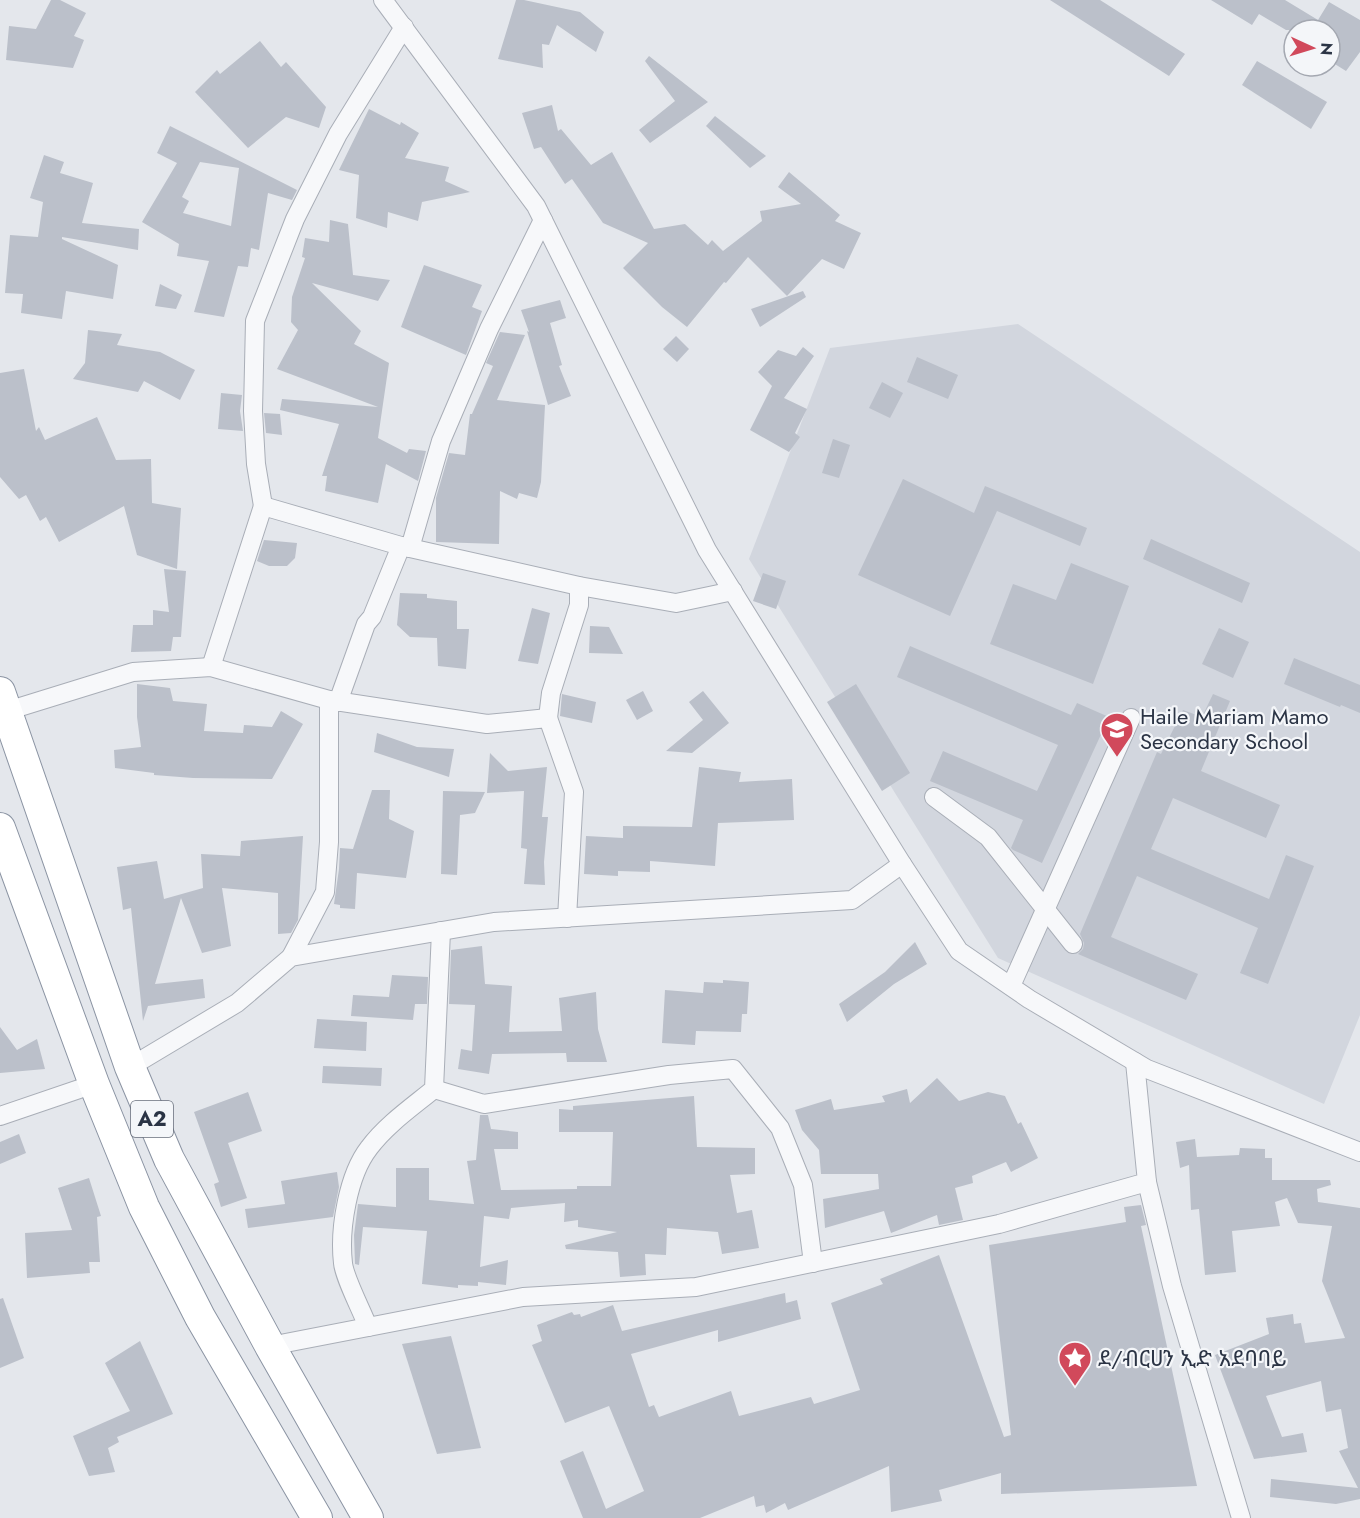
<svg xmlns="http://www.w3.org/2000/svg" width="1360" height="1518" font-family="Jost,'Noto Sans Ethiopic',sans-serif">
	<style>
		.built { fill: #d2d6de }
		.building { fill: #bbc0ca; fill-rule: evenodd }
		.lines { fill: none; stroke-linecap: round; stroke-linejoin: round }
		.minor-casing { stroke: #a9aeb7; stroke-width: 20 }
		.trunk-casing { stroke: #8b94a3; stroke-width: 32 }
		.minor { stroke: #f7f8fa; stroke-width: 18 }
		.trunk { stroke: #fff; stroke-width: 30 }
		.labels { text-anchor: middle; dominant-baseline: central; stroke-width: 4.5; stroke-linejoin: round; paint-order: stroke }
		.shield { fill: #f4f6f9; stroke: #676e7b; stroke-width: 1.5 }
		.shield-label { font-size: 21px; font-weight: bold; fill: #2b3445 }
		.poi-label { font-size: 22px; fill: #2b3445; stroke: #f4f6f9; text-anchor: start }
	</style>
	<rect width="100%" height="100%" fill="#e4e7ec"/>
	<polygon class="built" points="1018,324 1360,552 1360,1015 1324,1104 998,958 749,559 830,348"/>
	<g class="building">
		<polygon points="51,0 60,0 86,13 74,36 84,40 73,68 6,60 9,26 36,29"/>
		<polygon points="516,0 524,0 580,12 604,32 596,52 557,25 549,45 542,44 543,68 498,59"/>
		<polygon points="1050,0 1100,0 1185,54 1169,76"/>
		<polygon points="1211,0 1285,0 1318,20 1329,2 1360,20 1360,52 1346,71 1330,61 1330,30 1286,30 1259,14 1252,25"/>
		<polygon points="260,41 281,67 286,62 326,107 319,128 286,117 248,148 195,92 217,70 220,74"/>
		<polygon points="649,56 708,102 650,143 639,130 675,101 645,61"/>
		<polygon points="1257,61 1327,102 1311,129 1242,85"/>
		<polygon points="552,105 558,131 561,129 591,165 612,152 654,229 685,224 708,245 712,240 723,251 762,221 760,211 801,204 778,187 789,172 840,215 835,221 861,233 844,269 822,259 787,296 748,257 726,283 724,282 687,327 662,307 623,268 648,243 603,223 572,179 565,184 541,147 534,149 522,113"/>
		<polygon points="369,109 400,125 401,122 419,133 405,158 449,167 445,181 470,192 422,202 418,221 388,212 387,228 356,218 359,175 339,170"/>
		<polygon points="715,116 766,156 750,168 706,126"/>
		<path d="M170,126L297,190L292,200L268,193L259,250L251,248L248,267L238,266L224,317L194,312L209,261L177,256L179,244L142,222L177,163L157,153ZM200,162L239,168L231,226L183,213L189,201L182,197Z"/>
		<polygon points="44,155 64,162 60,173 93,183 82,223 139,229 138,250 62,237 62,239 118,265 113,299 66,291 62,319 21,313 23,294 5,293 10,235 38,237 43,202 30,198"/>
		<polygon points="330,220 348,224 353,275 390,280 378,301 312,283 361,331 354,344 389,363 378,438 407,453 409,449 426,451 418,481 386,464 378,503 325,491 327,476 322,476 339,424 280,410 282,399 378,407 277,369 298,330 291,322 292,297 305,258 302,257 305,238 329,242"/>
		<polygon points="424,265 482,285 472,307 482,311 466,355 401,327"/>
		<polygon points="160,284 182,295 176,309 155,306"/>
		<polygon points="803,291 806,297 760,327 751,309"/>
		<polygon points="560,300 566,318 550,323 562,365 559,366 571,396 548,405 527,331 529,332 521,310"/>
		<polygon points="88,330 122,334 117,345 160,352 195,370 180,400 144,381 138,392 73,379 85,363"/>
		<polygon points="500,332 525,335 497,400 545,405 541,482 537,498 519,493 517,499 500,491 499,544 436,542 436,498 449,453 465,455 470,414 472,414 493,366 486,363"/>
		<polygon points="676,336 689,349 677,362 663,349"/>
		<polygon points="803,347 814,356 784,398 807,409 795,433 800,437 789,452 750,430 772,386 758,372 778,350 796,356"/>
		<polygon points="917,357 958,375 948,399 907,382"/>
		<polygon points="24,369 36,431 39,427 45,440 97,417 116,460 151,459 152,503 181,508 177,569 137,555 124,506 59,542 46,517 40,521 26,495 19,499 0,477 0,373"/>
		<polygon points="882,382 903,393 890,418 869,408"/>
		<polygon points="221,393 242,395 240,411 243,431 218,429"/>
		<polygon points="264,413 280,414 282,435 266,433"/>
		<polygon points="833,439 850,445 839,478 822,473"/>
		<polygon points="903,479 974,513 985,486 1087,528 1080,546 997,511 950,616 858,575"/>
		<polygon points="1151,539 1250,583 1242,603 1143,559"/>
		<polygon points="264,540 297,543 295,558 287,566 269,566 257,561"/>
		<polygon points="1071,563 1129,586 1093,684 990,644 1013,584 1056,600"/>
		<polygon points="164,569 186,571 181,637 173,637 171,651 131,652 133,625 153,625 153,610 169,612"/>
		<polygon points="763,573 786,581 776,609 753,601"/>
		<polygon points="400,593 427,594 427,598 457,601 457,629 469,629 466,669 438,666 437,638 410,637 397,625"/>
		<polygon points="532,608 550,613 538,664 518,661"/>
		<polygon points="590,626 609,627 623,654 589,653"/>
		<polygon points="1219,628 1249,642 1233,678 1202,664"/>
		<polygon points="910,646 1071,715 1077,703 1109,717 1042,863 1013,850 1011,848 1023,820 930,781 943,751 1037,791 1058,745 897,677"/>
		<polygon points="1294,658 1360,685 1360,713 1341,705 1340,707 1284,684"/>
		<polygon points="137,684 170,688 173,701 207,704 204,731 243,733 244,725 272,727 281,711 303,724 272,779 193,778 154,775 154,773 115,768 114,750 141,747 137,717"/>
		<polygon points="856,684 910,773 882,791 827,702"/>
		<polygon points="643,691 653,711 637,720 626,700"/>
		<polygon points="703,691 729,723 692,753 666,751 703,720 689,702"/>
		<polygon points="562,694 596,702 592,723 560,716"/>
		<polygon points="1213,694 1230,701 1201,771 1280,805 1266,838 1173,798 1151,849 1269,899 1286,855 1314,866 1268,984 1240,973 1258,928 1137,876 1111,937 1198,974 1186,1000 1078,954 1083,949 1084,943 1080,934 1157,752 1161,754 1183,710 1202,717"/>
		<polygon points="377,733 417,747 454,749 449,777 374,752"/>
		<polygon points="490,753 508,771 547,767 542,817 548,817 544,862 545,885 524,884 527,849 521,848 524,791 487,793"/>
		<polygon points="699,767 741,772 739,782 792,779 794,820 718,823 715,866 650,861 650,872 618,871 618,876 584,874 586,836 623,838 623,826 692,827"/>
		<polygon points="372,790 390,790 389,819 414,831 406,878 357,873 355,909 340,908 340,905 334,904 339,869 340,848 353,849"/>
		<polygon points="443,791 485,792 475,813 460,815 457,875 441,874"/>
		<polygon points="303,836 298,920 291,933 278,934 278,893 222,888 231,946 202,953 181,898 155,984 203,979 205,998 148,1006 143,1021 131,908 123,910 117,867 157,861 164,899 203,888 201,854 240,856 241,841"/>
		<polygon points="915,942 927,964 894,984 847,1022 839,1004 885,972"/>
		<polygon points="482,946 485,984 512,986 509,1032 562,1031 559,998 596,992 598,1029 607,1062 567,1062 566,1053 492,1054 489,1074 458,1069 461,1049 472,1051 475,1005 449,1004 451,950"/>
		<polygon points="392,975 428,977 427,1004 415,1004 413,1020 351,1016 353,995 389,997"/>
		<polygon points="723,980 749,982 747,1014 742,1014 741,1032 696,1031 695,1045 662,1043 665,990 703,993 704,982 723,983"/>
		<polygon points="317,1019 367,1022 366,1051 314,1048"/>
		<polygon points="0,1027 17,1050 37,1039 45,1069 0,1073"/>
		<polygon points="323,1066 382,1068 381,1086 322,1083"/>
		<polygon points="937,1078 959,1101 988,1092 1005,1096 1018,1124 1021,1122 1038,1158 1011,1172 1006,1162 972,1176 973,1183 955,1188 963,1220 939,1225 937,1215 891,1233 884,1211 825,1228 823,1199 879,1189 878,1174 821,1174 819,1150 802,1130 795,1110 831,1099 834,1110 885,1102 882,1096 907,1089 910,1103"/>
		<polygon points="248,1092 262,1131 228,1143 247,1198 221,1207 214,1184 219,1182 194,1112"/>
		<polygon points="694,1096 697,1147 755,1148 755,1174 730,1175 737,1213 752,1210 759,1248 722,1254 718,1232 667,1228 666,1255 645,1254 646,1275 620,1277 618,1252 566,1249 565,1245 617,1232 578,1227 578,1220 564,1222 565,1203 511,1208 509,1219 484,1216 480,1267 508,1260 506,1285 478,1282 478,1286 458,1285 458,1288 422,1284 427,1231 363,1227 359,1265 355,1264 354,1235 358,1204 396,1207 396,1168 429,1168 429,1200 474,1204 467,1161 476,1160 480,1115 488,1115 491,1129 518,1132 518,1149 494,1149 501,1190 577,1189 577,1186 611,1186 613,1132 559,1132 559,1109 573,1110 573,1106"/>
		<polygon points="19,1134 26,1153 0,1164 0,1142"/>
		<polygon points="1195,1139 1197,1157 1239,1155 1240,1148 1265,1149 1265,1158 1272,1158 1272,1180 1330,1180 1331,1185 1317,1189 1318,1202 1360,1208 1360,1499 1336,1504 1270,1497 1271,1479 1358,1488 1339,1451 1348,1448 1341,1409 1326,1412 1321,1381 1266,1396 1282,1437 1303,1433 1307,1452 1254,1459 1215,1355 1269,1334 1266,1318 1293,1314 1294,1324 1301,1323 1305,1343 1345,1338 1322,1281 1332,1226 1298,1223 1287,1198 1275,1202 1280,1226 1232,1231 1236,1272 1205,1275 1199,1209 1191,1210 1189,1165 1180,1168 1176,1142"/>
		<polygon points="337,1172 339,1187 333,1217 248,1228 245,1209 285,1204 281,1181"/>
		<polygon points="89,1178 101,1216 97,1217 100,1262 89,1262 90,1273 27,1278 25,1233 72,1230 58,1188"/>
		<polygon points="1141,1205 1146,1225 1141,1226 1197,1486 1001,1494 1001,1473 939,1490 942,1501 891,1512 889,1466 788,1510 785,1503 766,1513 764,1505 756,1507 754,1496 700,1518 583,1518 560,1461 583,1451 606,1509 644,1491 609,1406 565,1423 532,1345 542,1341 537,1325 572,1312 574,1315 580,1314 581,1317 613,1305 622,1331 785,1293 786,1303 797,1300 801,1319 718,1342 718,1330 631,1354 649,1407 654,1405 659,1417 731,1391 739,1416 811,1397 814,1404 860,1390 831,1303 883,1284 880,1279 939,1255 1004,1437 1011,1435 989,1245 1126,1222 1124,1207"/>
		<polygon points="3,1298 24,1358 0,1368 0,1299"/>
		<polygon points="451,1336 481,1448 437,1454 402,1344"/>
		<polygon points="140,1341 173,1414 117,1437 119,1442 108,1448 115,1472 89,1476 73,1436 130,1411 105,1363"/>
	</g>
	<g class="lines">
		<g class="minor-casing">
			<g id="minor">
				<polyline points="383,0 536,206 707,550 902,864 959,951 1029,999 1147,1069 1360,1152"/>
				<polyline points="263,506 256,464 253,411 255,321 295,219 338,134 404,27"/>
				<polyline points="401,546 579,586 676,603 733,591"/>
				<polyline points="410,548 441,441 489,329 543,220"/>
				<polyline points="211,667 263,506 401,546 372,617 366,624 338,702"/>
				<polyline points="329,700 487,724 548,718 574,792 567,918"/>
				<polyline points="7,711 133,672 211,667 329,700 329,842 325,892 291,957"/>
				<polyline points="548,718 551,693 579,605 579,586"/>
				<polyline points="934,797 988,837 1073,944"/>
				<polyline points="1011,986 1131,718"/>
				<polyline points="130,1067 237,1003 291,957 494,922 852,900 902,864"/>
				<polyline points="434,1089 484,1104 669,1075 733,1069 780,1128 803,1185 813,1263"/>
				<polyline points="0,1116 94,1084"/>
				<polyline points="1147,1182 1172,1286 1241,1518"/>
				<path d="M368,1327C362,1311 344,1277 343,1263C339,1229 348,1175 369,1148C386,1125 412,1107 434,1089L441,931"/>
				<polyline points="270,1346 523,1297 696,1287 999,1224 1147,1182 1135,1062"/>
			</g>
		</g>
		<g class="trunk-casing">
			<g id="trunk">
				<polyline points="0,692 130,1067 169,1159 270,1346 368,1518"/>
				<polyline points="0,828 94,1084 144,1207 200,1317 317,1518"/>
			</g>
		</g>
		<use href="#minor" class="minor"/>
		<use href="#trunk" class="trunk"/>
	</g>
	<defs>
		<g id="school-pin" transform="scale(1.725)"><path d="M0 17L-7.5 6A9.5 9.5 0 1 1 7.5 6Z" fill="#d1495b" stroke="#f4f6f9"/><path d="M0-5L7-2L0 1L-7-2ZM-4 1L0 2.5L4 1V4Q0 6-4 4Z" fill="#fff"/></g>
		<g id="sight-pin" transform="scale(1.725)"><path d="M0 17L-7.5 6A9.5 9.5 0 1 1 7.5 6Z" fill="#d1495b" stroke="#f4f6f9"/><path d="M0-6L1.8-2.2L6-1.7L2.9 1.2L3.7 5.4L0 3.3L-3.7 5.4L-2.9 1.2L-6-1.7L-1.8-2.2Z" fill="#fff"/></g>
	</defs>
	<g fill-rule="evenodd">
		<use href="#school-pin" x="1117" y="729"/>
		<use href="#sight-pin" x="1075" y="1358"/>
	</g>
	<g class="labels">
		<rect class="shield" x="131" y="1101" width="42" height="36" rx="4.5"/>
		<g class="shield-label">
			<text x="152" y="1119">A2</text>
		</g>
		<g class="poi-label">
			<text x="1140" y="716">Haile Mariam Mamo<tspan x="1140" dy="25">Secondary School</tspan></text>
			<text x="1098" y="1358">ደ/ብርሀን ኢድ አደባባይ</text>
		</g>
	</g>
	<g transform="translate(1312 48) rotate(94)"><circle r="28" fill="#f4f6f9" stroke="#a4a8b1" stroke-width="1.5"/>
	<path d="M0-4.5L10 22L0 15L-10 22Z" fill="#d1495b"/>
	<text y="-9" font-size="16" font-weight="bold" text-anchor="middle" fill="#2b3445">N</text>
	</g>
</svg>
